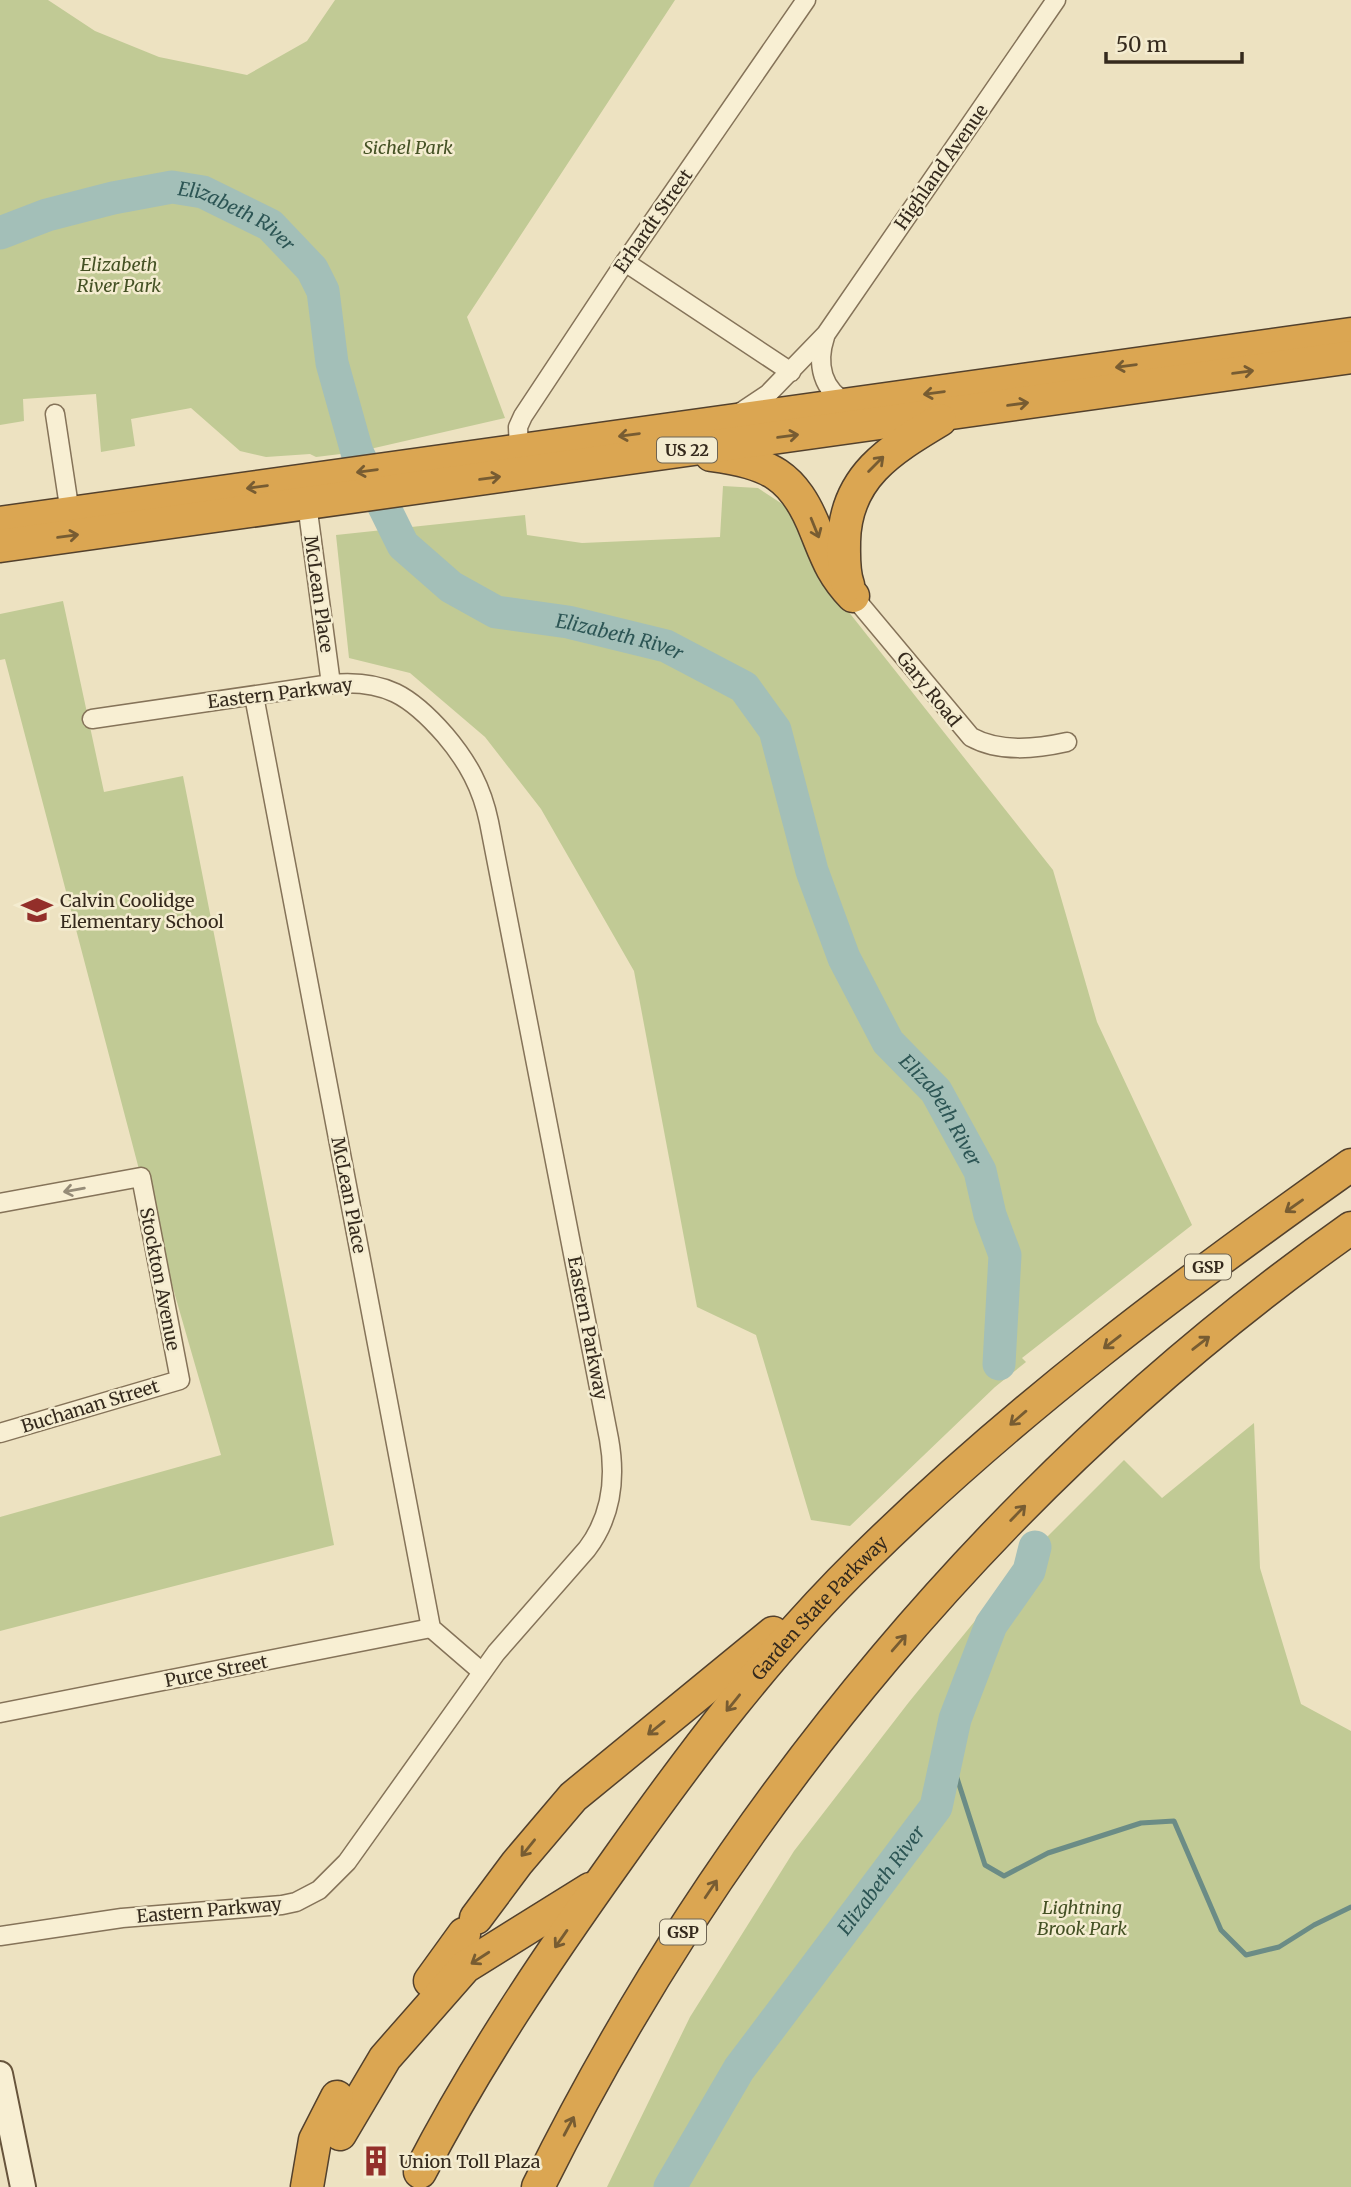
<svg xmlns="http://www.w3.org/2000/svg" width="1351" height="2187" font-family="Merriweather,serif">
	<style>
		.green { fill: #c1ca95 }
		.lines { fill: none; stroke-linecap: round; stroke-linejoin: round }
		.stream { stroke: #6b8c86; stroke-width: 5 }
		.river { stroke: #a3bfb8; stroke-width: 33 }
		.street-casing { stroke: #857359; stroke-width: 21 }
		.secondary-casing { stroke: #67543c; stroke-width: 28 }
		.highway-casing { stroke: #53412d; stroke-width: 35 }
		.street { stroke: #f8efd3; stroke-width: 18 }
		.secondary { stroke: #f8efd3; stroke-width: 24 }
		.highway { stroke: #dba652; stroke-width: 32 }
		.oneway { stroke: #775c32 }
		.oneway2 { stroke: #968c78 }
		.labels { text-anchor: middle; dominant-baseline: central; stroke-width: 5; stroke-linejoin: round; paint-order: stroke }
		.shield { fill: #f4ecd0; stroke: #6e6453; stroke-width: 2 }
		.shield-label { font-size: 16px; font-weight: bold; fill: #352a1d }
		.park-label { font-size: 18px; font-style: italic; fill: #445124; stroke: #f4ecd0 }
		.street-label { font-size: 18px; fill: #352a1d; stroke: #f4ecd0 }
		.poi-label { font-size: 18px; fill: #352a1d; stroke: #f4ecd0; text-anchor: start }
		.water-label { font-size: 19px; font-style: italic; fill: #2c5554; stroke: #f4ecd0 }
	</style>
	<rect width="100%" height="100%" fill="#ede2c1"/>
	<g class="green">
		<polygon points="0,0 48,0 95,31 159,57 247,75 307,41 335,0 675,0 467,317 505,418 357,452 316,457 310,454 266,457 240,451 191,408 131,419 135,446 101,452 96,394 23,399 24,421 0,425"/>
		<polygon points="723,486 758,488 790,509 825,582 1053,870 1097,1022 1192,1225 1022,1358 1026,1362 995,1387 850,1526 811,1520 756,1335 697,1307 634,971 541,809 485,737 410,673 349,658 336,535 525,515 527,535 582,543 720,537"/>
		<polygon points="63,601 104,792 183,776 334,1545 0,1631 0,1517 221,1455 141,1177 5,659 0,660 0,614"/>
		<polygon points="1254,1423 1260,1568 1301,1704 1351,1731 1351,2187 607,2187 690,2017 794,1851 909,1702 1027,1557 1124,1460 1162,1498"/>
	</g>
	<g class="lines">
		<polyline class="stream" points="948,1750 985,1865 1004,1876 1048,1853 1141,1823 1174,1821 1221,1930 1246,1955 1279,1947 1314,1925 1351,1907"/>
		<g class="river">
			<path id="s1" d="M0,233L47,215L113,198L172,187L203,192L270,225L312,269L323,291L332,363L357,452L403,545L451,587L496,612L568,622L666,646L744,687L775,730L812,871L844,958L888,1042L936,1091L980,1171L990,1215L1005,1255L999,1364"/>
			<path id="s2" d="M670,2187L739,2069L936,1807L955,1719L991,1625L1029,1571L1035,1547"/>
		</g>
		<g class="street-casing">
			<g id="street">
				<polyline points="625,262 791,372"/>
				<path d="M825,337C816,364 822,391 849,404"/>
				<polyline points="741,412 768,394 826,334 1056,0"/>
				<polyline points="55,414 70,513"/>
				<polyline points="519,450 518,427 523,416 625,262 806,0"/>
				<polyline points="307,504 331,684"/>
				<path d="M853,596L971,737C1000,753 1036,749 1067,742"/>
				<polyline points="254,696 431,1628 482,1672"/>
				<polyline points="0,1203 141,1177 180,1380 0,1433"/>
				<polyline points="0,1713 431,1628"/>
				<path d="M0,1936L122,1918L282,1905L296,1902L319,1890L347,1862L496,1653L587,1549C612,1516 616,1478 609,1439L489,822C482,788 468,762 445,735C411,696 385,679 331,684L92,719"/>
			</g>
		</g>
		<g class="secondary-casing">
			<polyline id="secondary" points="0,2074 23,2187"/>
		</g>
		<g class="highway-casing">
			<g id="highway">
				<path d="M711,455C769,463 794,474 816,531C827,558 832,574 853,596"/>
				<polyline points="0,523 1351,334"/>
				<polyline points="0,546 1351,357"/>
				<path d="M848,585C843,571 844,556 844,542C845,477 890,450 940,420"/>
				<polyline points="476,1918 517,1863 573,1797 773,1633"/>
				<polyline points="430,1981 464,1934"/>
				<polyline points="340,2134 385,2058 465,1967 590,1889"/>
				<path id="s3" d="M420,2172C477,2062 545,1961 617,1860C692,1754 770,1650 863,1559C1013,1411 1180,1286 1351,1165"/>
				<polyline points="307,2187 315,2140 337,2097"/>
				<path d="M538,2187C725,1809 1006,1472 1351,1228"/>
			</g>
		</g>
		<use href="#street" class="street"/>
		<use href="#secondary" class="secondary"/>
		<use href="#highway" class="highway"/>
	</g>
	<defs><path id="oneway-shaft" d="M-6 0H5M1.5-3L5.5 0L1.5 3" fill="none" stroke-width="1.6" stroke-linecap="round" stroke-linejoin="round" transform="scale(1.75)"/></defs>
	<g class="oneway">
		<use href="#oneway-shaft" transform="translate(1126 366) rotate(172)"/>
		<use href="#oneway-shaft" transform="translate(1243 372) rotate(-8)"/>
		<use href="#oneway-shaft" transform="translate(934 393) rotate(172)"/>
		<use href="#oneway-shaft" transform="translate(1018 404) rotate(-8)"/>
		<use href="#oneway-shaft" transform="translate(629 435) rotate(172)"/>
		<use href="#oneway-shaft" transform="translate(788 436) rotate(-8)"/>
		<use href="#oneway-shaft" transform="translate(876 464) rotate(-45)"/>
		<use href="#oneway-shaft" transform="translate(367 471) rotate(172)"/>
		<use href="#oneway-shaft" transform="translate(490 478) rotate(-8)"/>
		<use href="#oneway-shaft" transform="translate(257 487) rotate(172)"/>
		<use href="#oneway-shaft" transform="translate(815 528) rotate(68)"/>
		<use href="#oneway-shaft" transform="translate(68 536) rotate(-8)"/>
		<use href="#oneway-shaft" transform="translate(1294 1206) rotate(145)"/>
		<use href="#oneway-shaft" transform="translate(1112 1342) rotate(142)"/>
		<use href="#oneway-shaft" transform="translate(1201 1343) rotate(-38)"/>
		<use href="#oneway-shaft" transform="translate(1018 1418) rotate(139)"/>
		<use href="#oneway-shaft" transform="translate(1018 1513) rotate(-46)"/>
		<use href="#oneway-shaft" transform="translate(899 1643) rotate(-49)"/>
		<use href="#oneway-shaft" transform="translate(733 1703) rotate(129)"/>
		<use href="#oneway-shaft" transform="translate(656 1728) rotate(141)"/>
		<use href="#oneway-shaft" transform="translate(528 1848) rotate(129)"/>
		<use href="#oneway-shaft" transform="translate(711 1889) rotate(-56)"/>
		<use href="#oneway-shaft" transform="translate(561 1939) rotate(125)"/>
		<use href="#oneway-shaft" transform="translate(480 1958) rotate(147)"/>
		<use href="#oneway-shaft" transform="translate(569 2126) rotate(-62)"/>
	</g>
	<use class="oneway2" href="#oneway-shaft" transform="translate(74 1190) rotate(170)"/>
	<defs>
		<g id="school-bare" transform="scale(2.415)"><path d="M0-5L7-2L0 1L-7-2ZM-4 1L0 2.5L4 1V4Q0 6-4 4Z" fill="#932f2a" stroke="#f4ecd0" stroke-width="2.5" paint-order="stroke"/></g>
		<g id="building-bare" transform="scale(2.415)"><path d="M-4-6H4V6H1V3H-1V6H-4ZM-2.5-4.3h1.7v1.8h-1.7ZM.8-4.3h1.7v1.8H.8ZM-2.5-1h1.7V.8h-1.7ZM.8-1h1.7V.8H.8Z" fill="#932f2a" stroke="#f4ecd0" stroke-width="2.5" paint-order="stroke"/></g>
	</defs>
	<g fill-rule="evenodd">
		<use href="#school-bare" x="37" y="910"/>
		<use href="#building-bare" x="376" y="2161"/>
	</g>
	<g class="labels">
		<g class="shield">
			<rect x="657" y="437.5" width="60" height="25" rx="5"/>
			<rect x="1185" y="1254.5" width="46" height="25" rx="5"/>
			<rect x="660" y="1919.5" width="46" height="25" rx="5"/>
		</g>
		<g class="shield-label">
			<text x="687" y="450">US 22</text>
			<text x="1208" y="1267">GSP</text>
			<text x="683" y="1932">GSP</text>
		</g>
		<g class="park-label">
			<text x="408" y="147">Sichel Park</text>
			<text x="119" y="264">Elizabeth<tspan x="119" dy="21">River Park</tspan></text>
			<text x="1082" y="1907">Lightning<tspan x="1082" dy="21">Brook Park</tspan></text>
		</g>
		<g class="street-label">
			<text transform="translate(941 167) rotate(-55)">Highland Avenue</text>
			<text transform="translate(653 221) rotate(-55)">Erhardt Street</text>
			<text transform="translate(319 594) rotate(82)">McLean Place</text>
			<text transform="translate(929 689) rotate(51)">Gary Road</text>
			<text transform="translate(280 693) rotate(-7)">Eastern Parkway</text>
			<text transform="translate(349 1195) rotate(79)">McLean Place</text>
			<text transform="translate(160 1279) rotate(79)">Stockton Avenue</text>
			<text transform="translate(588 1328) rotate(79)">Eastern Parkway</text>
			<text transform="translate(90 1406) rotate(-17)">Buchanan Street</text>
			<text stroke="none"><textPath href="#s3" startOffset="693">Garden State Parkway</textPath></text>
			<text transform="translate(216 1671) rotate(-11)">Purce Street</text>
			<text transform="translate(209 1910) rotate(-5)">Eastern Parkway</text>
		</g>
		<g class="poi-label">
			<text x="60" y="900">Calvin Coolidge<tspan x="60" dy="21">Elementary School</tspan></text>
			<text x="399" y="2161">Union Toll Plaza</text>
		</g>
		<g class="water-label">
			<text stroke="none"><textPath href="#s1" startOffset="250">Elizabeth River</textPath></text>
			<text stroke="none"><textPath href="#s1" startOffset="880">Elizabeth River</textPath></text>
			<text stroke="none"><textPath href="#s1" startOffset="1489">Elizabeth River</textPath></text>
			<text stroke="none"><textPath href="#s2" startOffset="373">Elizabeth River</textPath></text>
		</g>
	</g>
	<path d="M1106 52v10h136v-10" fill="none" stroke="#352a1d" stroke-width="3.5"/>
	<text x="1116" y="52" font-size="21" fill="#352a1d" stroke="#f4ecd0" stroke-width="5" paint-order="stroke">50 m</text>
</svg>
